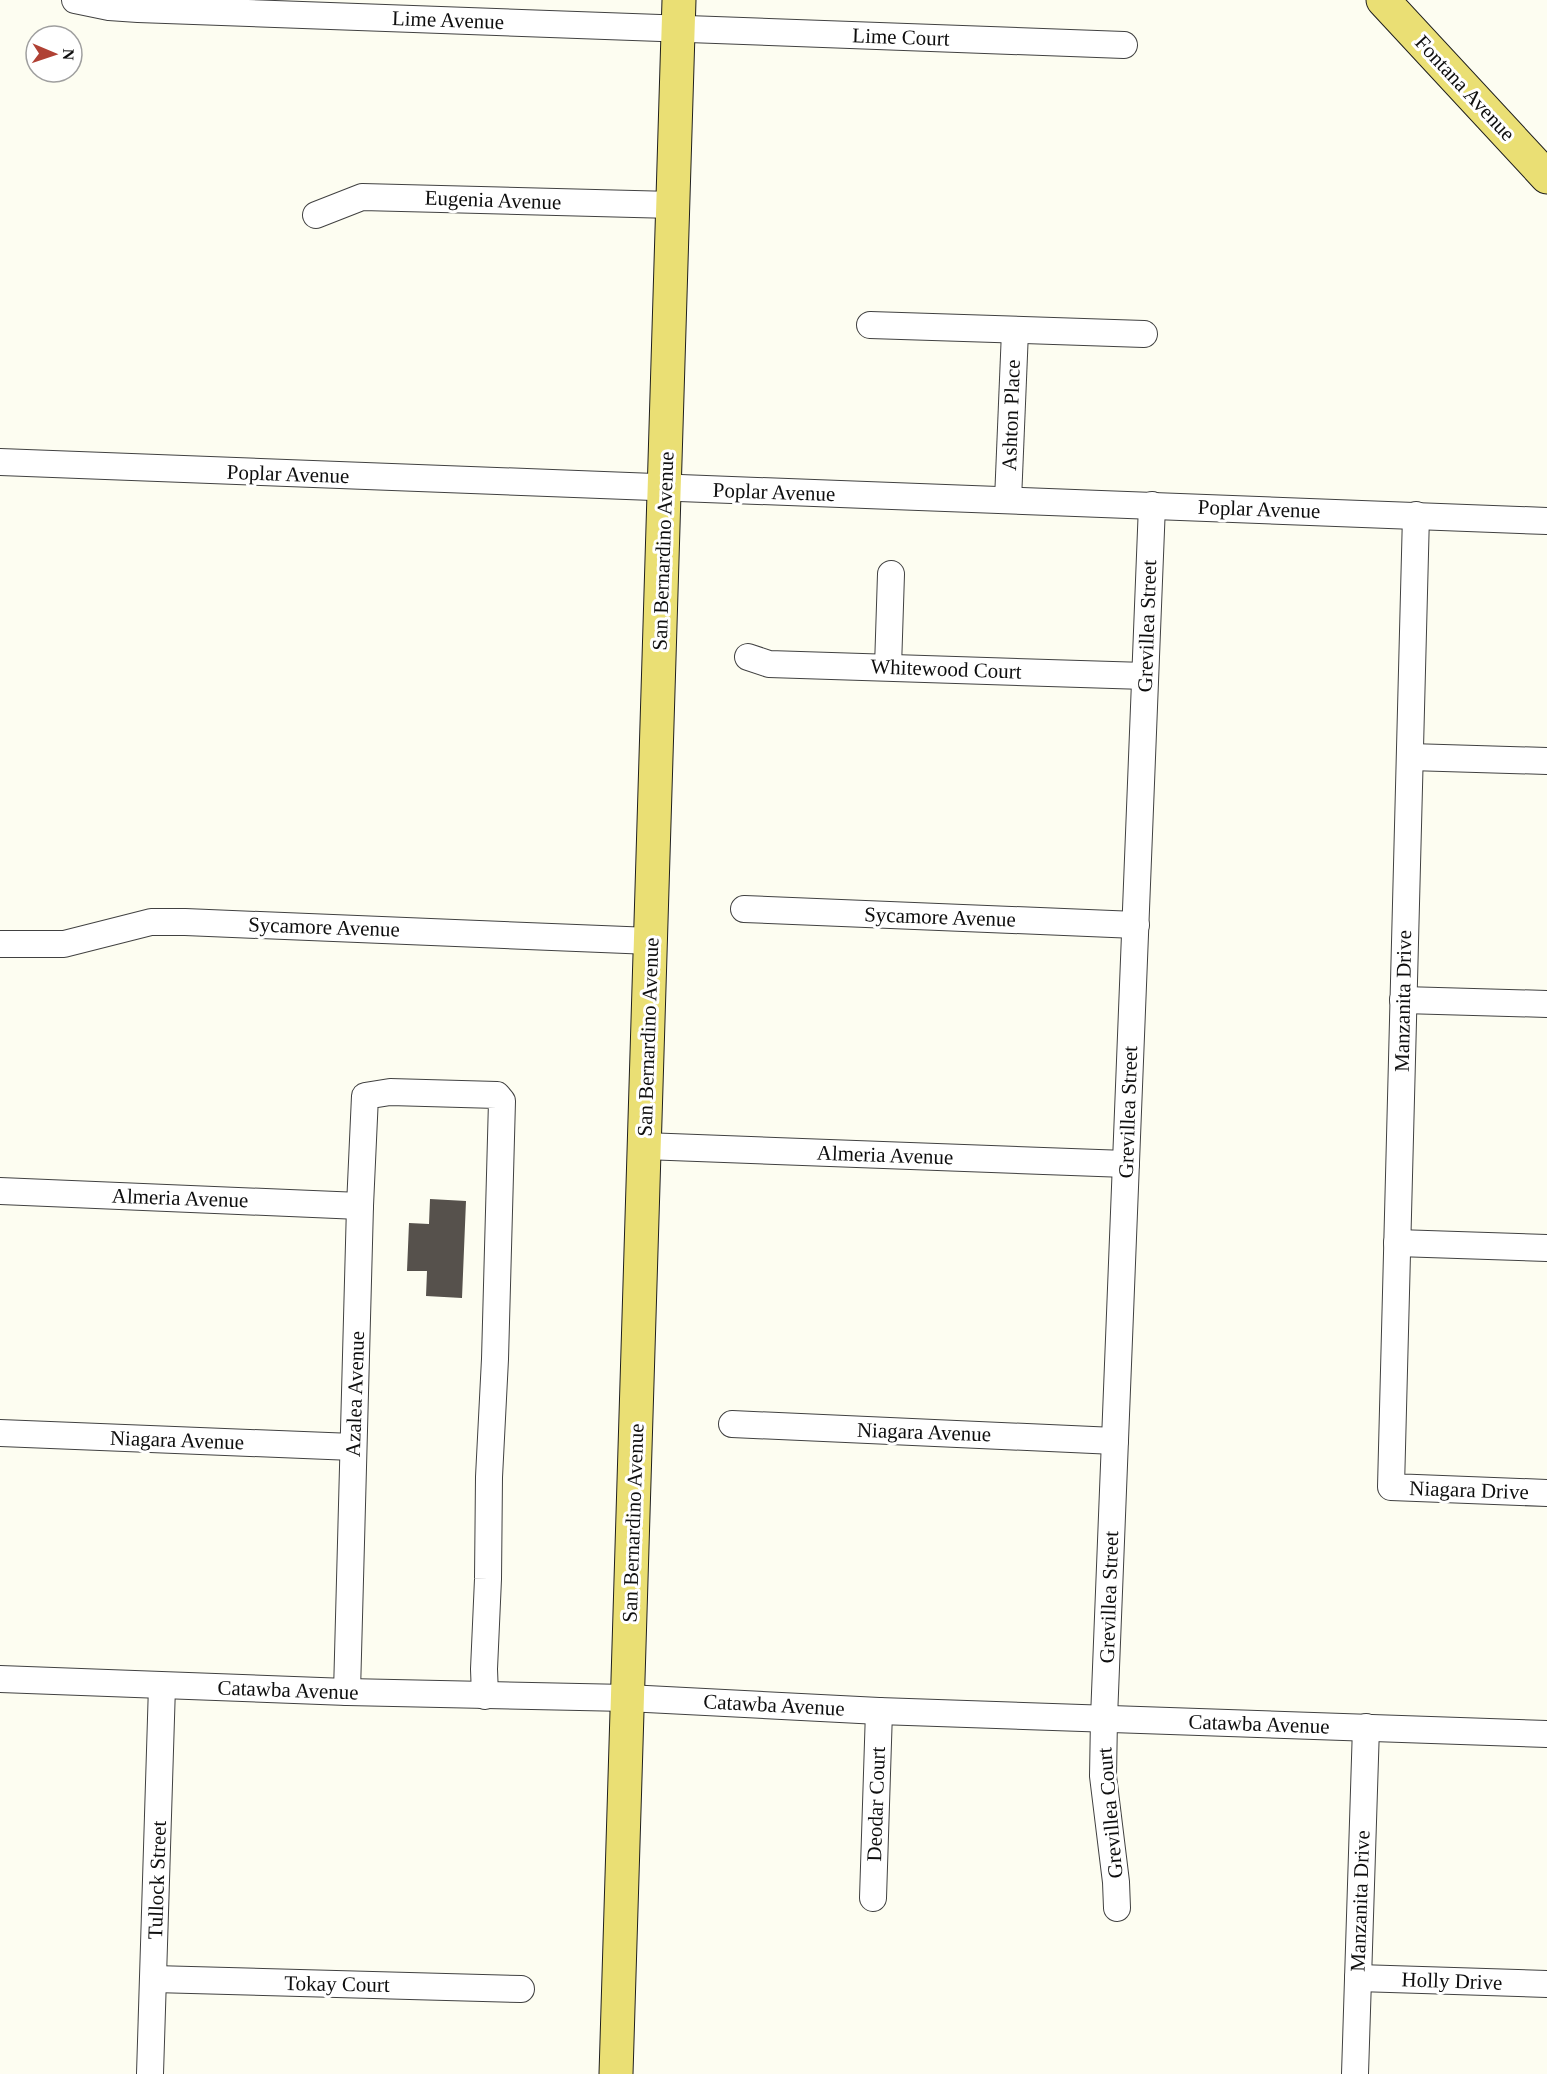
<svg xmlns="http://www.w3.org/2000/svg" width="1547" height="2074" font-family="'Times New Roman',serif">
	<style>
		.building { fill: #56514c }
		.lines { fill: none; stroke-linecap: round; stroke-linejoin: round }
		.minor-casing { stroke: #414141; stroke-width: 28 }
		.major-casing { stroke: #1f1f1f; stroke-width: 35 }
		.minor { stroke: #fff; stroke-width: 26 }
		.major { stroke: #eadf74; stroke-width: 33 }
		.labels { text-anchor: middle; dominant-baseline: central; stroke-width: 6; stroke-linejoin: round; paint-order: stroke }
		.street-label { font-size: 21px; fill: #0e0e0e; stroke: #fff }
	</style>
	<rect width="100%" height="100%" fill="#fdfdf1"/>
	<polygon class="building" points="430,1199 466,1201 462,1298 426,1296 427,1271 407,1271 409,1223 429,1224"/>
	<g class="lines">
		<g class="minor-casing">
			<g id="minor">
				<polyline points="75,0 109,7 138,9 1124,45"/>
				<polyline points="316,215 362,197 673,205"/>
				<polyline points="870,325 1144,334"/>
				<polyline points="0,462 1547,521"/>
				<polyline points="1008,500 1015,331"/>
				<polyline points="1416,515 1391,1487 1547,1493"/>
				<polyline points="748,657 769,664 1145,676"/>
				<polyline points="888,667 891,574"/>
				<polyline points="1410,757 1547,761"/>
				<polyline points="744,909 1136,925"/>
				<polyline points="0,944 64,944 151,922 185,922 651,941"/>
				<polyline points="1403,1000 1547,1004"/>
				<polyline points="644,1146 1126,1164"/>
				<polyline points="0,1191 360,1206"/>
				<polyline points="1397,1243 1547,1248"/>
				<polyline points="732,1424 1115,1441"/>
				<polyline points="0,1433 353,1447"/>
				<polyline points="0,1679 347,1692 627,1698 879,1711 1547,1734"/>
				<polyline points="347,1692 360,1206 365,1096 390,1092 497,1095 502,1101 495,1359 489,1477 488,1579 484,1669 485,1696"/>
				<polyline points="873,1898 879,1711"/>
				<polyline points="1117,1908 1116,1882 1103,1776 1104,1718 1152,505"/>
				<polyline points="1358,1978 1547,1984"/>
				<polyline points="154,1979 521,1989"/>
				<polyline points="150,2074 162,1686"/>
				<polyline points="1355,2074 1366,1727"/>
			</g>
		</g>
		<g class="major-casing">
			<g id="major">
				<polyline points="1383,0 1547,177"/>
				<polyline points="616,2074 679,0"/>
			</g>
		</g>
		<use href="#minor" class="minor"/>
		<use href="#major" class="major"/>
	</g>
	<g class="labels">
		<g class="street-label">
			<text transform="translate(448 20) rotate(2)">Lime Avenue</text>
			<text transform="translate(901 37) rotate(2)">Lime Court</text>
			<text transform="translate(1465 88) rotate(47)">Fontana Avenue</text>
			<text transform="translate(493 200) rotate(2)">Eugenia Avenue</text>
			<text transform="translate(1011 415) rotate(-88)">Ashton Place</text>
			<text transform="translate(288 474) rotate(2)">Poplar Avenue</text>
			<text transform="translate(774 492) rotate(2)">Poplar Avenue</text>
			<text transform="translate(1259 509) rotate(2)">Poplar Avenue</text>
			<text transform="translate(663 551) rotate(-88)">San Bernardino Avenue</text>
			<text transform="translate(1147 626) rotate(-88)">Grevillea Street</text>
			<text transform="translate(946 669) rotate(2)">Whitewood Court</text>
			<text transform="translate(940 917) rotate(2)">Sycamore Avenue</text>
			<text transform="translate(324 927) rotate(2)">Sycamore Avenue</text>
			<text transform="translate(1403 1001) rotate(-89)">Manzanita Drive</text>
			<text transform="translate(648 1037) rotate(-88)">San Bernardino Avenue</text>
			<text transform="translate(1128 1112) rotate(-88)">Grevillea Street</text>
			<text transform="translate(885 1155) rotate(2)">Almeria Avenue</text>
			<text transform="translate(180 1198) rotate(2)">Almeria Avenue</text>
			<text transform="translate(355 1394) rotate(-88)">Azalea Avenue</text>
			<text transform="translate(924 1432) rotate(2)">Niagara Avenue</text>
			<text transform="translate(177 1440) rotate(2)">Niagara Avenue</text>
			<text transform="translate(1469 1490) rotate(2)">Niagara Drive</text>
			<text transform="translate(633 1523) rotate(-88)">San Bernardino Avenue</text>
			<text transform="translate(1109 1597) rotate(-88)">Grevillea Street</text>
			<text transform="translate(288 1690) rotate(2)">Catawba Avenue</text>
			<text transform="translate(774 1705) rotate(3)">Catawba Avenue</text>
			<text transform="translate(1259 1724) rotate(2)">Catawba Avenue</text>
			<text transform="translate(876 1804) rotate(-88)">Deodar Court</text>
			<text transform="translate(1110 1813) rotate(-95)">Grevillea Court</text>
			<text transform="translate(157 1880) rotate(-88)">Tullock Street</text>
			<text transform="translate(1360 1901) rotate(-88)">Manzanita Drive</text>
			<text transform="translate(1452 1981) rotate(2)">Holly Drive</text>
			<text transform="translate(337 1984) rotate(1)">Tokay Court</text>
		</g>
	</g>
	<g transform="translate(54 54) rotate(92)"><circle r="28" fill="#ffffff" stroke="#9f9f9f" stroke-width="1.5"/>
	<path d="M0-4.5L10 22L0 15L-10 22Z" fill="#b04134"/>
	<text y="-9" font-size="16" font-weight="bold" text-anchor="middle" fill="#0e0e0e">N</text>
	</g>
</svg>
